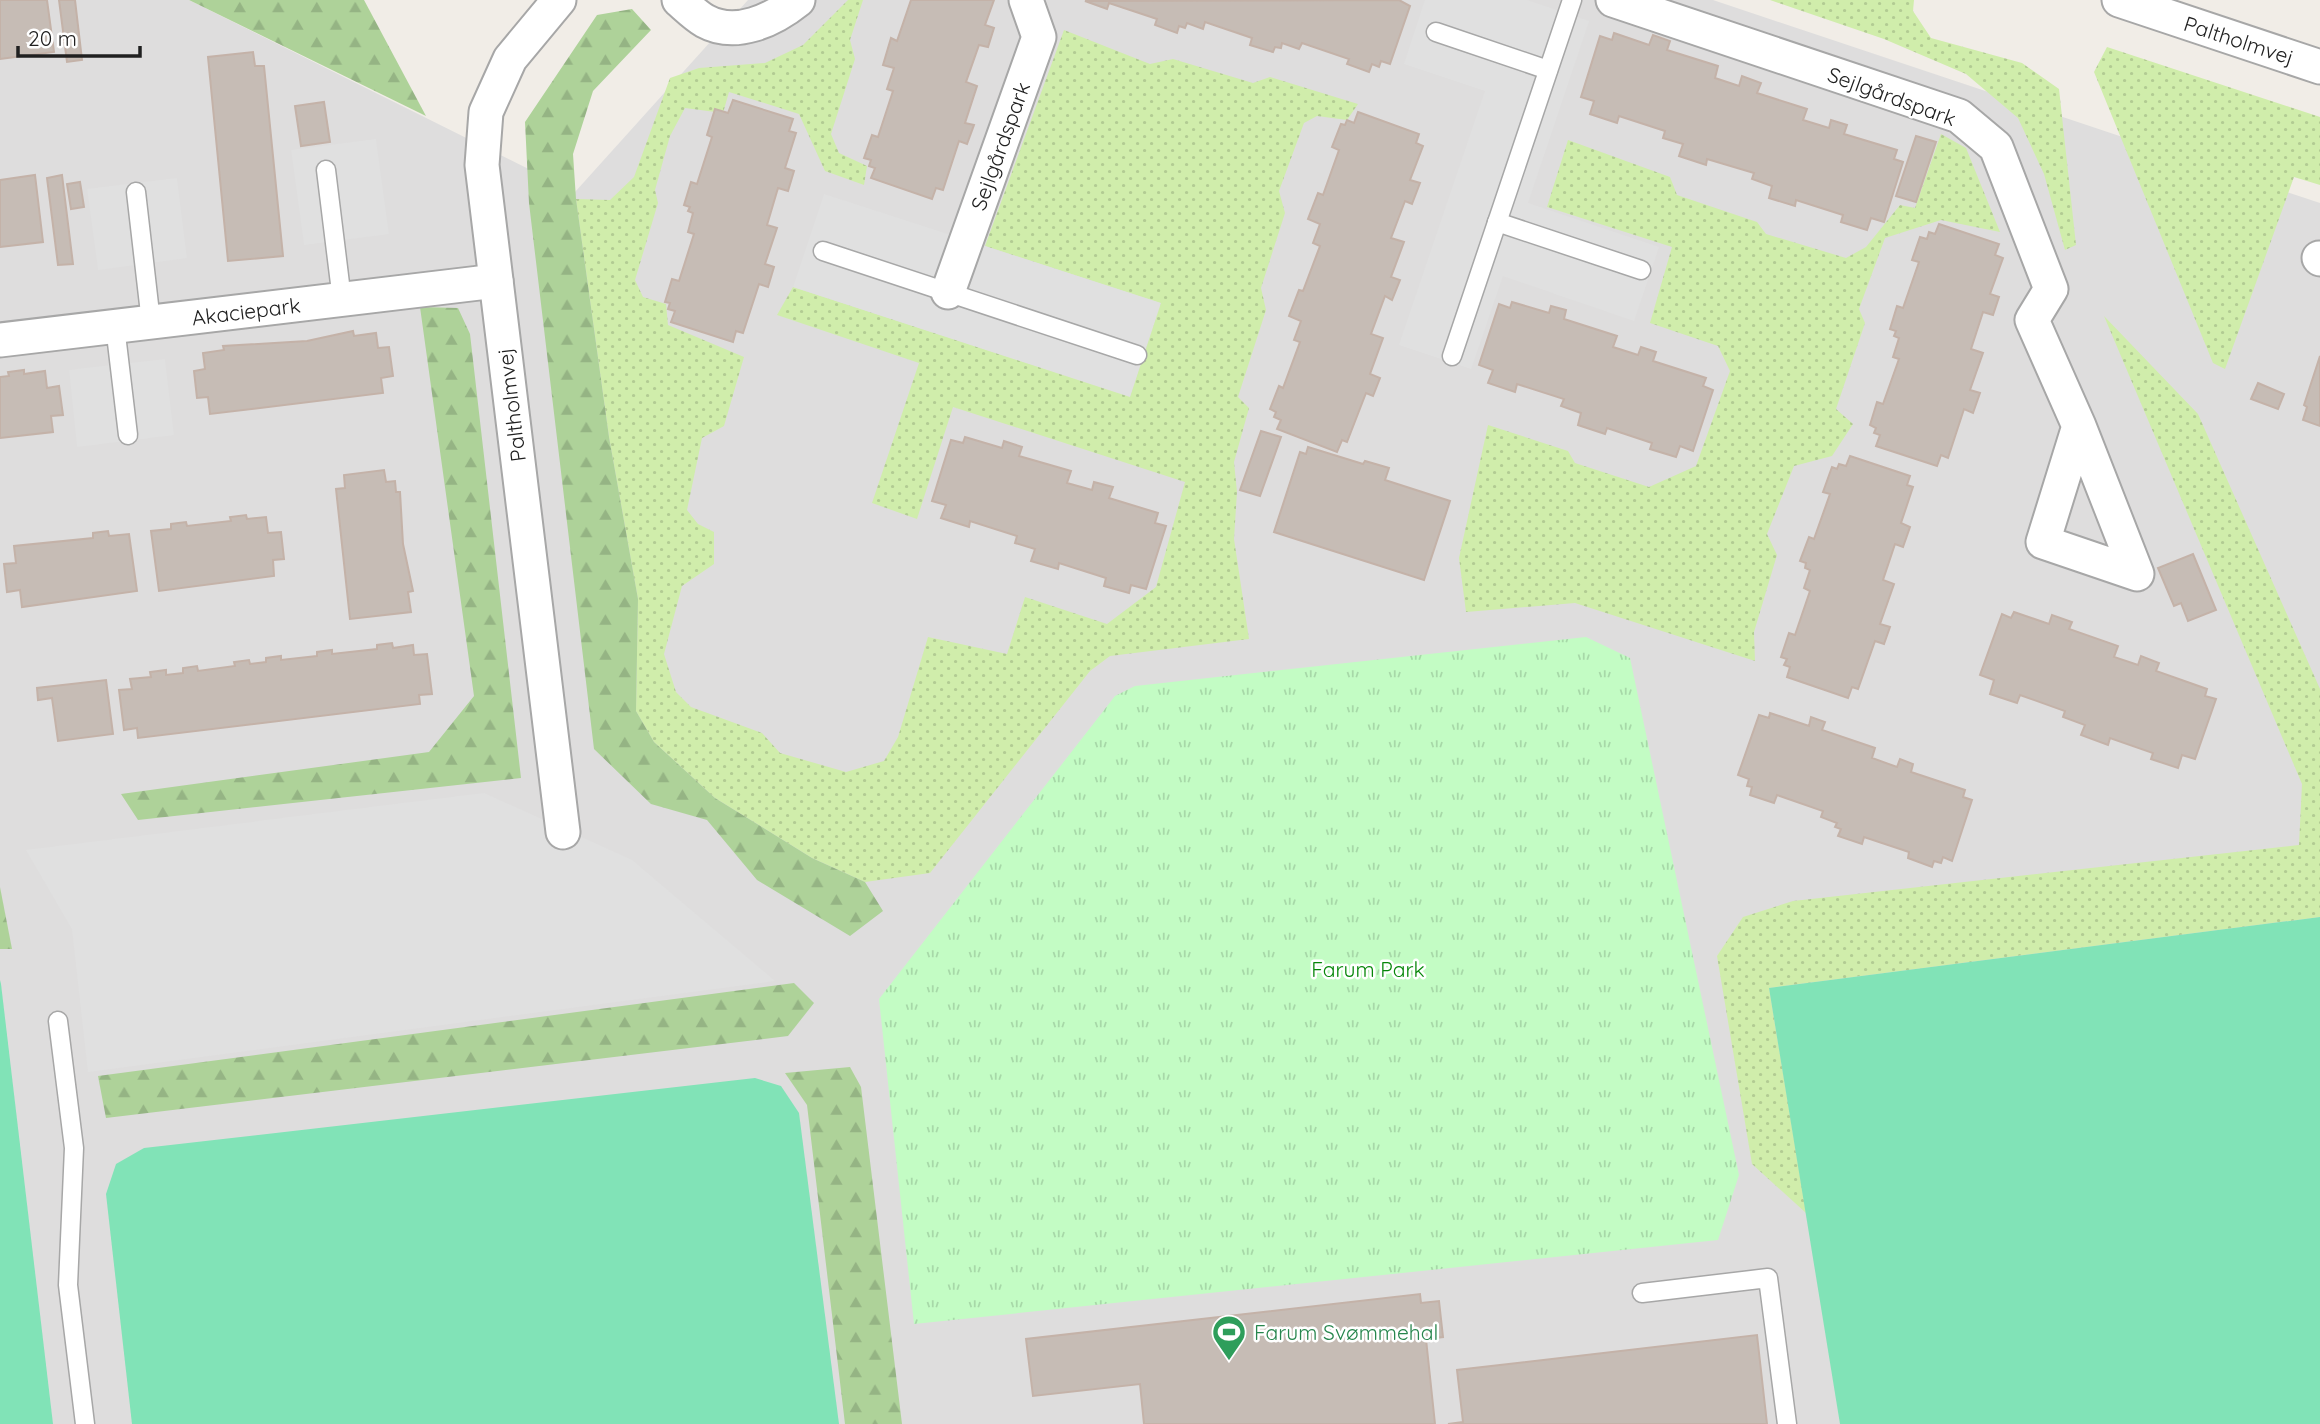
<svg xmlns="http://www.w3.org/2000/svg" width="2320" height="1424" font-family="Quicksand,sans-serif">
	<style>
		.residential { fill: #dedddd }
		.grass { fill: url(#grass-dots) }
		.forest { fill: url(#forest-firs) }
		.park { fill: url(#park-tufts) }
		.pitch { fill: #81e3b7 }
		.parking { fill: #e0e0e0 }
		.building { fill: #c6bcb5; stroke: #c4b2a8; stroke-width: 2 }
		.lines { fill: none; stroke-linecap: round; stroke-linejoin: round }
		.lane-casing { stroke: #a7a7a7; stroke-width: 21 }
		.street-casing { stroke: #a7a7a7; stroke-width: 37 }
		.lane { stroke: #fff; stroke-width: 18 }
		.street { stroke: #fff; stroke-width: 33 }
		.labels { text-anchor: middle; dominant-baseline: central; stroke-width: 5; stroke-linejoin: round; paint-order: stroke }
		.street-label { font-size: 21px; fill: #202020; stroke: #fff }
		.park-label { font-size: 21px; fill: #068609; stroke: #fff }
		.leisure-label { font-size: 21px; fill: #27864d; stroke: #fff; text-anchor: start }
	</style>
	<defs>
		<pattern id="grass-dots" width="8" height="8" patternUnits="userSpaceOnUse" patternTransform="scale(1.75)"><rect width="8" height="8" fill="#d0edab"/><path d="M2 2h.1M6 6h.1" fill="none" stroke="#b2cb93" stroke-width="1.8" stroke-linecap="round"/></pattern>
		<pattern id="forest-firs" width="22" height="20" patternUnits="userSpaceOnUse" patternTransform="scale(1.75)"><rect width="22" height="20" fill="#aed299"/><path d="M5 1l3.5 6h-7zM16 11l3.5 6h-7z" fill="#95b484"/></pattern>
		<pattern id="park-tufts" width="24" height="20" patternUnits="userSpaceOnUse" patternTransform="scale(1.75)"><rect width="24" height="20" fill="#c3fcc4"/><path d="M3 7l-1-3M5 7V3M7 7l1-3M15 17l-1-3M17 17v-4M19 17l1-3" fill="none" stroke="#a7d8a8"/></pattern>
	</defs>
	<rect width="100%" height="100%" fill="#f1ede7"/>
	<polygon class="residential" points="0,0 189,0 575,192 748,0 1713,0 2320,203 2320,1424 0,1424"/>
	<g class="grass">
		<polygon points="848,0 863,0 850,40 855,59 831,134 839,153 867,166 864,185 825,171 799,114 729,92 723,113 685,108 670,136 655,190 658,203 635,280 643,297 666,304 668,325 744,357 724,426 702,438 687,510 698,524 714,532 714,564 682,586 664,654 676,692 691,707 762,733 780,753 846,772 884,761 898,737 928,637 1007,654 1025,597 1107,624 1156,587 1185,482 953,407 917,519 872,503 919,363 777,315 793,287 1130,396 1160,303 985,246 1064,30 1150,64 1173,59 1253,83 1270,77 1358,104 1347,120 1317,116 1304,123 1279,191 1285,213 1261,288 1266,310 1238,397 1249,408 1234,462 1237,492 1234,539 1249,639 1110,656 1090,671 930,873 865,882 812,858 715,798 654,742 636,711 638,599 609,437 576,199 610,200 634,177 670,78 699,68 765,63 803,45"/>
		<polygon points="1770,0 1914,0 1913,11 1931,38 2022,63 2059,89 2076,245 2065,250 2044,174 2018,118 1966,74 1884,39"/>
		<polygon points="2107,47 2320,117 2320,185 2294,177 2225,369 2213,363 2094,72"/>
		<polygon points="1941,134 1966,148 2000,232 1941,220 1885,238 1859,309 1865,323 1836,409 1853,424 1832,456 1794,466 1767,534 1777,555 1754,632 1755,661 1575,603 1466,612 1459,558 1488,425 1568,451 1575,463 1649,487 1696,466 1730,371 1718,346 1650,323 1672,247 1547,207 1568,140 1670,177 1677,195 1757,222 1766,234 1846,258 1866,247 1900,205 1915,208"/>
		<polygon points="2104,316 2198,414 2320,689 2320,917 1769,988 1806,1213 1752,1164 1717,956 1743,917 1793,901 2299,845 2302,784"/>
	</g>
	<g class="forest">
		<polygon points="189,0 364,0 426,116"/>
		<polygon points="632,9 651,30 593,91 573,154 576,199 609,437 638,599 636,711 654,742 715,798 812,858 865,882 883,911 850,936 757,880 707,820 651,804 594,749 529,203 525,122 597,15"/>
		<polygon points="420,307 458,308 470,334 521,778 138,820 121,794 429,752 474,696"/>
		<polygon points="0,887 12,949 0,949"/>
		<polygon points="794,983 814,1003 788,1036 106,1118 98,1076"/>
		<polygon points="850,1067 861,1087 902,1424 845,1424 807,1105 785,1073"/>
	</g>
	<polygon class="park" points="1586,637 1630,658 1739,1175 1718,1240 914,1324 879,999 1115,696 1135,686"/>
	<g class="pitch">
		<polygon points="2320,917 2320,1424 1840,1424 1769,988"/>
		<polygon points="0,980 1,984 53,1424 0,1424"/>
		<polygon points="755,1078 781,1086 799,1113 839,1424 132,1424 106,1194 116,1164 144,1148"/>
	</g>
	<g class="parking">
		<polygon points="1425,0 1527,0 1589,21 1528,203 1659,247 1634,321 1503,276 1471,369 1399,345 1485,91 1404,64"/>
		<polygon points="376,139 389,234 304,245 291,150"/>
		<polygon points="177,178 187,258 98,270 87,189"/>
		<polygon points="824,194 1161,303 1130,397 793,287"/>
		<polygon points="165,359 174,435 77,447 69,370"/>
		<polygon points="484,793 632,860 775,981 88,1072 72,929 26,850"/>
	</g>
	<g class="building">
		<polygon points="0,0 47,0 54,52 0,59"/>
		<polygon points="59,0 75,0 82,60 67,62"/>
		<polygon points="911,0 994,0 985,25 994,28 988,47 979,45 966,82 977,86 965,123 974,125 967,144 959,141 943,190 936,188 932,199 871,178 875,168 869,166 871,160 864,158 872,135 878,137 893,91 887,89 894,68 883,65 891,38 897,41"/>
		<polygon points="1399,0 1410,6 1390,64 1381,61 1379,67 1372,64 1369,72 1347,64 1349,59 1302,43 1299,49 1282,43 1281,48 1275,47 1273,52 1250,45 1252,38 1205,22 1203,29 1187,23 1185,28 1179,26 1177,33 1155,25 1157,19 1109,3 1107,9 1085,1"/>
		<polygon points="1614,33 1649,45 1653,35 1670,41 1667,50 1718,66 1715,78 1739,86 1742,76 1761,83 1757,93 1807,109 1803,120 1829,128 1831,120 1847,125 1844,134 1897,150 1894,159 1903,162 1884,222 1871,218 1867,230 1841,222 1843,215 1796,200 1795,206 1769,198 1772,186 1752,179 1754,173 1707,159 1706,165 1679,156 1683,144 1663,138 1665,131 1619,116 1617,123 1590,114 1594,101 1581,97 1600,36 1612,40"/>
		<polygon points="253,52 255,66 264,66 283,256 228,261 208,57"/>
		<polygon points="733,100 793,119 789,131 796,133 785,168 794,171 788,191 778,188 767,225 777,228 765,264 774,267 768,287 759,284 743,333 736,331 733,342 671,322 675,311 668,309 670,303 665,302 672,279 679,281 694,234 688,232 693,213 688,211 690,207 684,205 691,182 697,184 712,137 707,135 715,109 728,113"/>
		<polygon points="324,102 330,142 301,146 295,106"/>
		<polygon points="1358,112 1419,134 1416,143 1423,146 1410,180 1420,183 1412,204 1405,201 1391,238 1404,242 1391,277 1400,280 1392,300 1385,296 1371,334 1383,338 1370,374 1380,378 1373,396 1366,393 1347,442 1342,440 1337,452 1277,429 1281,420 1274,417 1276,412 1270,409 1279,386 1283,388 1300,342 1294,340 1301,321 1289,316 1299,290 1303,291 1320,246 1313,243 1320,224 1308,219 1318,193 1323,195 1339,150 1332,147 1341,124 1345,125 1347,120 1354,123"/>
		<polygon points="1916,136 1936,142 1916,202 1896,196"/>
		<polygon points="35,175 43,242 0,247 0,180"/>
		<polygon points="62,175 73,264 58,265 47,178"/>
		<polygon points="80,182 84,207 71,209 67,184"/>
		<polygon points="1939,224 1999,244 1995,255 2003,258 1990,294 1999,297 1993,315 1983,312 1971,349 1983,353 1970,390 1980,393 1973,413 1964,409 1948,458 1941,455 1937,466 1876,446 1880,435 1874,433 1876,428 1870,425 1877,402 1883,404 1899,359 1893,357 1899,338 1894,336 1896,331 1890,329 1897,306 1903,308 1919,262 1912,260 1920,237 1927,239 1929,232 1935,234"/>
		<polygon points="1512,302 1549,313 1551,306 1566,310 1564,319 1617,336 1613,347 1638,355 1641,347 1656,352 1653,361 1706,378 1703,386 1713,390 1693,451 1680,446 1676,457 1650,449 1652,443 1607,428 1605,434 1578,425 1581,413 1561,406 1564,399 1517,384 1515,392 1488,383 1493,370 1479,365 1499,304 1510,308"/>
		<polygon points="353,331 354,336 376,333 378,348 389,347 393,376 381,378 383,393 210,414 208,397 197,398 194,371 205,369 203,353 224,350 223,346 307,341"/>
		<polygon points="2320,356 2320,426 2303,420 2307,407 2304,405"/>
		<polygon points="24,370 24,374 45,371 47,388 59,386 63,415 51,416 53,432 0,438 0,377 9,376 8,372"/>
		<polygon points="2258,383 2284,394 2278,409 2251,399"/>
		<polygon points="1261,431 1281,437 1260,496 1240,490"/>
		<polygon points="965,437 1002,448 1004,441 1022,447 1019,456 1071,471 1067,483 1092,490 1094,482 1113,487 1109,498 1158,513 1155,523 1166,526 1146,589 1131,585 1129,593 1104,586 1106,578 1059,563 1058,569 1031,561 1035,549 1015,543 1017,536 970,521 969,527 941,518 946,505 932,501 951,440 963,443"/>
		<polygon points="1308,447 1363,464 1365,461 1389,468 1385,480 1450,501 1424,580 1274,532 1300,452 1306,454"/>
		<polygon points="1850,456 1910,476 1907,485 1913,487 1901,523 1910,527 1903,547 1895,544 1883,580 1894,584 1880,624 1890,627 1884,644 1875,641 1858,689 1852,687 1848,698 1787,677 1790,667 1784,665 1787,659 1781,657 1789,633 1795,635 1810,591 1804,588 1810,570 1805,568 1806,563 1800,561 1809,537 1814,539 1830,494 1823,492 1832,467 1837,469 1839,464 1846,466"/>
		<polygon points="384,470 386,482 395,481 396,492 400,492 403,544 413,591 408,592 411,612 350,619 336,489 345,488 344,475"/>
		<polygon points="246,515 247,519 266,517 268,533 281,532 284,559 273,560 274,576 159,591 151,531 171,529 171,524 186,522 187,526 231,521 230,517"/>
		<polygon points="108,531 109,536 129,534 137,591 22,607 20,590 7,592 4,564 16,563 14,546 93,538 93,533"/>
		<polygon points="2193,554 2216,610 2188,621 2181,603 2174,606 2158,568"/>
		<polygon points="2014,612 2049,624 2052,615 2072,622 2069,629 2118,646 2114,657 2138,665 2141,656 2159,663 2156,671 2207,689 2205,696 2216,699 2195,759 2182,755 2178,768 2151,759 2153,753 2110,738 2108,745 2081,735 2085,725 2063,717 2065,711 2020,695 2017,703 1990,694 1994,680 1980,675 2002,614 2011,618"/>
		<polygon points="392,643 393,648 413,645 414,655 427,654 432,694 419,695 420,704 138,738 137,728 124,730 119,690 132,689 130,679 151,677 150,672 166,670 166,675 183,673 183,668 197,666 198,671 235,666 234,662 249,660 250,664 266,662 266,658 281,656 281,660 317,656 317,652 332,650 332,654 377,649 377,645"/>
		<polygon points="106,680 113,734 58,741 52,698 38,700 37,688"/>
		<polygon points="1770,713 1809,726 1811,717 1825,722 1822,730 1875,748 1872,758 1897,767 1900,759 1913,764 1911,772 1965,790 1963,797 1972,800 1952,861 1943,857 1941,863 1934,861 1932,867 1908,858 1909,852 1864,837 1862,844 1838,836 1841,829 1835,827 1837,823 1821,817 1823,811 1777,795 1774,803 1750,795 1752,787 1747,786 1749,779 1738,775 1759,715 1769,718"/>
		<polygon points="1420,1294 1421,1303 1439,1301 1443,1337 1426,1339 1435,1424 1144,1424 1140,1384 1033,1396 1026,1339"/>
		<polygon points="1757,1335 1767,1424 1448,1424 1463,1422 1457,1370"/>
	</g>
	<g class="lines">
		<g class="lane-casing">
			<g id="lane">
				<polyline points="1436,32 1548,70"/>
				<polyline points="326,170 342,300"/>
				<polyline points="136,192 151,322"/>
				<polyline points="1497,222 1641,270"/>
				<polyline points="823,251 1137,355"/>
				<polyline points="115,326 128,435"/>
				<polyline points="1452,356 1572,0"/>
				<polyline points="58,1021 74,1148 68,1285 85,1424"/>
				<polyline points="1642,1293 1768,1278 1787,1424"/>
			</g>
		</g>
		<g class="street-casing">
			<g id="street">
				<polyline points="559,0 510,59 486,112 482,165 563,832"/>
				<path d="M679,0C687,7 696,16 705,21C736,38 773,20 798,0"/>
				<polyline points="1613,0 1959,116 1996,147 2051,289 2032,320 2079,426 2137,574 2043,542 2079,426"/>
				<polyline points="2119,0 2320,67"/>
				<polyline points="2319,258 2320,259"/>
				<polyline points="948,292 1039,37 1026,0"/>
				<polyline points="0,340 496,281"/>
			</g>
		</g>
		<use href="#lane" class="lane"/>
		<use href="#street" class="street"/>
	</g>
	<defs>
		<g id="stadium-pin" transform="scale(1.75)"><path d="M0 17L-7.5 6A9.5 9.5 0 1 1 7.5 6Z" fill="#2e9e5b" stroke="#fff"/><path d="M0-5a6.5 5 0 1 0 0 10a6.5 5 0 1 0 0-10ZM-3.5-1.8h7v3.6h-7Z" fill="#fff"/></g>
	</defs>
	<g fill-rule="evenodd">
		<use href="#stadium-pin" x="1229" y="1332"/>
	</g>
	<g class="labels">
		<g class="street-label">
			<text transform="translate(2239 40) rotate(18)">Paltholmvej</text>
			<text transform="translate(1892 96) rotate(20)">Sejlgårdspark</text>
			<text transform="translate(1000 146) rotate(-70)">Sejlgårdspark</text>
			<text transform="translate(246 311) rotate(-7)">Akaciepark</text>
			<text transform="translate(511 405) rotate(-97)">Paltholmvej</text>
		</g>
		<g class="park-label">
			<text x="1368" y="969">Farum Park</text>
		</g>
		<g class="leisure-label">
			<text x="1254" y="1332">Farum Svømmehal</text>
		</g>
	</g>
	<path d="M18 46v10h122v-10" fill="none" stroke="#202020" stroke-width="3.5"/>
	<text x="28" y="46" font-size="21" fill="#202020" stroke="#ffffff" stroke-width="5" paint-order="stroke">20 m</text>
</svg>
